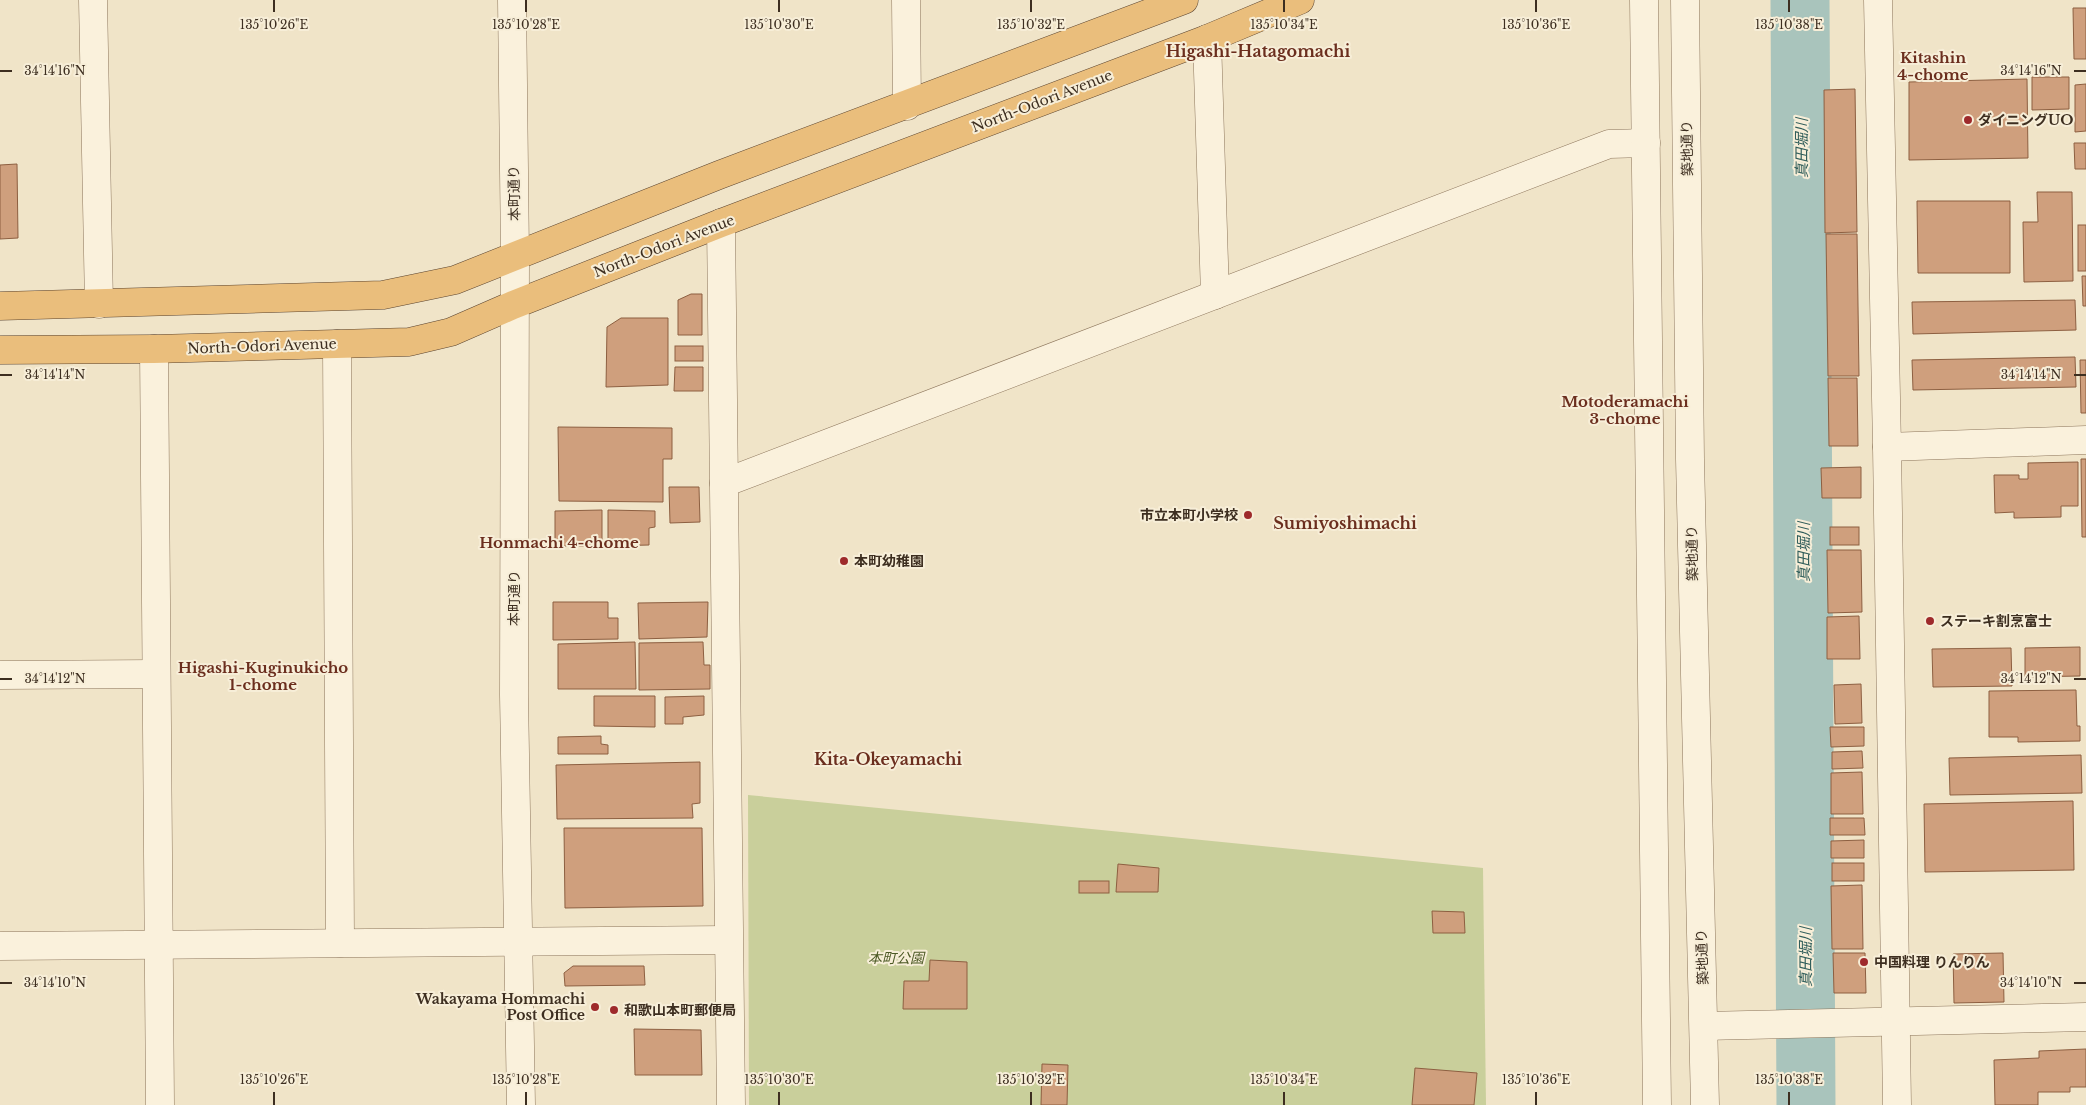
<svg xmlns="http://www.w3.org/2000/svg" width="2086" height="1105" font-family="'Libre Baskerville','Noto Sans JP',serif">
	<style>
		.green { fill: #c9cf9b }
		.lines { fill: none; stroke-linecap: round; stroke-linejoin: round }
		.river { stroke: #a9c4bc; stroke-width: 59 }
		.building { fill: #cf9f7d; stroke: #8d5f41 }
		.minor-casing { stroke: #8d765c; stroke-width: 29 }
		.tertiary-casing { stroke: #8d765c; stroke-width: 29 }
		.trunk-casing { stroke: #5b4430; stroke-width: 29 }
		.minor { stroke: #faf1dc; stroke-width: 28 }
		.tertiary { stroke: #faf1dc; stroke-width: 28 }
		.trunk { stroke: #eabe7c; stroke-width: 28 }
		.ticks { fill: none; stroke: #3d2e20; stroke-width: 2 }
		.poi-dot { fill: #9e2a2b; stroke: #f7eed8; stroke-width: 2 }
		.labels { text-anchor: middle; dominant-baseline: central; stroke-width: 4; stroke-linejoin: round; paint-order: stroke }
		.street-label { font-size: 14px; fill: #3d2e20; stroke: #f7eed8 }
		.poi-label { font-size: 14px; font-weight: bold; fill: #3d2e20; stroke: #f7eed8; text-anchor: start }
		.park-label { font-size: 14px; font-style: italic; fill: #4d5a26; stroke: #f7eed8 }
		.neighbourhood-label { font-size: 15px; font-weight: bold; fill: #6b2e1e; stroke: #f7eed8 }
		.water-label { font-size: 15px; font-style: italic; fill: #2f5d5a; stroke: #f7eed8 }
		.quarter-label { font-size: 16px; font-weight: bold; fill: #6b2e1e; stroke: #f7eed8 }
		.ticks-label { font-size: 12px; text-anchor: middle; fill: #3d2e20; stroke: #f7eed8; stroke-width: 4; stroke-linejoin: round; paint-order: stroke }
	</style>
	<rect width="100%" height="100%" fill="#f0e4c8"/>
	<polygon class="green" points="748,795 1483,868 1486,1105 749,1105"/>
	<g class="lines">
		<polyline class="river" points="1800,0 1806,1105"/>
	</g>
	<g class="building">
		<polygon points="2073,8 2086,8 2086,59 2074,59"/>
		<polygon points="2032,77 2069,77 2069,109 2032,110"/>
		<polygon points="2027,79 2028,158 1909,160 1909,82"/>
		<polygon points="2086,84 2086,131 2075,132 2075,85"/>
		<polygon points="1855,89 1857,232 1825,233 1824,90"/>
		<polygon points="2074,143 2086,143 2086,169 2075,169"/>
		<polygon points="17,164 18,238 0,239 0,165"/>
		<polygon points="2037,192 2072,192 2073,281 2024,282 2023,222 2038,222"/>
		<polygon points="1917,201 2010,201 2010,273 1918,273"/>
		<rect x="2078" y="225" width="8" height="46"/>
		<polygon points="1826,234 1857,234 1859,376 1828,376"/>
		<polygon points="2082,276 2086,276 2086,306 2083,306"/>
		<polygon points="691,294 702,294 702,335 678,335 678,300"/>
		<polygon points="2075,300 2076,330 1913,334 1912,302"/>
		<polygon points="621,318 668,318 668,385 606,387 607,327"/>
		<rect x="675" y="346" width="28" height="15"/>
		<polygon points="2075,357 2076,387 1913,390 1912,360"/>
		<polygon points="2080,360 2086,360 2086,413 2081,413"/>
		<polygon points="675,367 703,367 703,391 674,391"/>
		<polygon points="1828,378 1857,378 1858,446 1829,446"/>
		<polygon points="558,427 672,428 672,459 663,459 663,502 559,501"/>
		<polygon points="2081,459 2086,459 2086,537 2082,537"/>
		<polygon points="2078,462 2078,506 2061,506 2061,517 2014,518 2014,512 1995,513 1994,475 2019,475 2019,479 2028,479 2028,463"/>
		<polygon points="1861,467 1861,498 1822,498 1821,468"/>
		<polygon points="669,487 699,487 700,522 670,523"/>
		<polygon points="602,510 602,546 555,546 555,511"/>
		<polygon points="608,510 655,511 655,527 649,528 649,545 608,546"/>
		<rect x="1830" y="527" width="29" height="18"/>
		<polygon points="1827,550 1861,550 1862,612 1828,613"/>
		<polygon points="553,602 608,602 608,618 618,618 618,639 553,640"/>
		<polygon points="708,602 707,637 639,639 638,603"/>
		<polygon points="1859,616 1860,659 1827,659 1827,617"/>
		<polygon points="635,642 636,689 558,689 558,644"/>
		<polygon points="703,642 704,665 710,665 710,689 639,690 639,643"/>
		<polygon points="2080,647 2080,676 2025,677 2025,648"/>
		<polygon points="2011,648 2012,686 1933,687 1932,649"/>
		<polygon points="1861,684 1862,723 1835,724 1834,685"/>
		<polygon points="2076,690 2077,726 2080,726 2080,741 2018,742 2018,737 1989,737 1989,691"/>
		<polygon points="594,696 655,696 655,727 594,726"/>
		<polygon points="704,696 704,715 683,717 683,724 665,724 665,697"/>
		<polygon points="1830,727 1864,727 1864,746 1831,747"/>
		<polygon points="601,736 601,744 608,745 608,754 558,754 558,737"/>
		<polygon points="1862,751 1863,768 1832,769 1832,752"/>
		<polygon points="2081,755 2082,793 1950,795 1949,758"/>
		<polygon points="700,762 700,803 692,804 693,818 557,819 556,765"/>
		<polygon points="1862,772 1863,814 1831,814 1831,773"/>
		<polygon points="2073,801 2074,870 1925,872 1924,804"/>
		<polygon points="1830,818 1864,818 1865,835 1830,835"/>
		<polygon points="564,828 702,828 703,906 565,908"/>
		<polygon points="1864,840 1864,858 1831,858 1831,841"/>
		<rect x="1832" y="863" width="32" height="18"/>
		<polygon points="1118,864 1159,868 1158,892 1116,892"/>
		<rect x="1079" y="881" width="30" height="12"/>
		<polygon points="1862,885 1863,949 1832,949 1831,886"/>
		<polygon points="1432,911 1464,912 1465,933 1433,933"/>
		<polygon points="1833,953 1865,953 1866,993 1834,993"/>
		<polygon points="2003,953 2004,1002 1954,1003 1953,954"/>
		<polygon points="930,960 967,962 967,1009 903,1009 904,981 929,981"/>
		<polygon points="573,966 644,966 645,985 565,986 564,973"/>
		<polygon points="634,1029 701,1030 702,1075 635,1075"/>
		<polygon points="2086,1049 2086,1087 2070,1087 2070,1092 2038,1092 2038,1105 1995,1105 1994,1060 2039,1058 2039,1051"/>
		<polygon points="1042,1064 1068,1065 1067,1105 1041,1105"/>
		<polygon points="1415,1068 1477,1073 1474,1105 1412,1105"/>
	</g>
	<g class="lines">
		<g class="minor-casing">
			<g id="minor">
				<polyline points="93,0 99,304"/>
				<polyline points="512,0 515,255"/>
				<polyline points="906,0 907,106"/>
				<polyline points="1207,39 1215,295"/>
				<polyline points="721,223 731,1105"/>
				<polyline points="337,344 340,943"/>
				<polyline points="154,349 160,1105"/>
				<polyline points="1887,447 2086,440"/>
				<polyline points="724,483 1609,144 1646,143"/>
				<polyline points="0,675 156,674"/>
				<polyline points="0,946 728,940"/>
				<polyline points="1704,1026 2086,1017"/>
			</g>
		</g>
		<g class="tertiary-casing">
			<g id="tertiary">
				<polyline points="1644,0 1657,1105"/>
				<polyline points="1685,0 1690,459 1705,1105"/>
				<polyline points="1878,0 1887,447 1897,1105"/>
				<polyline points="515,255 514,695 521,1105"/>
			</g>
		</g>
		<g class="trunk-casing">
			<g id="trunk">
				<polyline points="0,306 383,295 455,280 719,175 1184,0"/>
				<polyline points="0,350 154,349 409,342 451,332 513,305 721,223 1207,39 1300,0"/>
			</g>
		</g>
		<use href="#minor" class="minor"/>
		<use href="#tertiary" class="tertiary"/>
		<use href="#trunk" class="trunk"/>
	</g>
	<path class="ticks" d="M274,0V12M526,0V12M779,0V12M1031,0V12M1284,0V12M1536,0V12M1789,0V12M0,71H12M2074,71H2086M0,375H12M2074,375H2086M0,679H12M2074,679H2086M0,983H12M2074,983H2086M274,1092V1105M526,1092V1105M779,1092V1105M1031,1092V1105M1284,1092V1105M1536,1092V1105M1789,1092V1105"/>
	<g class="poi-dot">
		<circle cx="1968" cy="120" r="5"/>
		<circle cx="1248" cy="515" r="5"/>
		<circle cx="844" cy="561" r="5"/>
		<circle cx="1930" cy="621" r="5"/>
		<circle cx="1864" cy="962" r="5"/>
		<circle cx="595" cy="1007" r="5"/>
		<circle cx="614" cy="1010" r="5"/>
	</g>
	<g class="labels">
		<g class="street-label">
			<text transform="translate(1042 101) rotate(-21)">North-Odori Avenue</text>
			<text transform="translate(1687 148) rotate(-91)">築地通り</text>
			<text transform="translate(514 193) rotate(-91)">本町通り</text>
			<text transform="translate(664 246) rotate(-21)">North-Odori Avenue</text>
			<text transform="translate(262 346) rotate(-2)">North-Odori Avenue</text>
			<text transform="translate(1692 553) rotate(-91)">築地通り</text>
			<text transform="translate(514 598) rotate(-90)">本町通り</text>
			<text transform="translate(1702 957) rotate(-92)">築地通り</text>
		</g>
		<g class="poi-label">
			<text x="1978" y="120">ダイニングUO</text>
			<text x="1238" y="515" text-anchor="end">市立本町小学校</text>
			<text x="854" y="561">本町幼稚園</text>
			<text x="1940" y="621">ステーキ割烹富士</text>
			<text x="1874" y="962">中国料理 りんりん</text>
			<text x="585" y="999" text-anchor="end">Wakayama Hommachi<tspan x="585" dy="16">Post Office</tspan></text>
			<text x="624" y="1010">和歌山本町郵便局</text>
		</g>
		<g class="park-label">
			<text x="896" y="958">本町公園</text>
		</g>
		<g class="neighbourhood-label">
			<text x="1933" y="57">Kitashin<tspan x="1933" dy="17">4-chome</tspan></text>
			<text x="1625" y="401">Motoderamachi<tspan x="1625" dy="17">3-chome</tspan></text>
			<text x="559" y="542">Honmachi 4-chome</text>
			<text x="263" y="667">Higashi-Kuginukicho<tspan x="263" dy="17">1-chome</tspan></text>
		</g>
		<g class="water-label">
			<text transform="translate(1801 148) rotate(-90)">真田堀川</text>
			<text transform="translate(1803 552) rotate(-90)">真田堀川</text>
			<text transform="translate(1805 957) rotate(-90)">真田堀川</text>
		</g>
		<g class="quarter-label">
			<text x="1258" y="51">Higashi-Hatagomachi</text>
			<text x="1345" y="523">Sumiyoshimachi</text>
			<text x="888" y="759">Kita-Okeyamachi</text>
		</g>
	</g>
	<g class="ticks-label">
		<text x="274" y="29">135°10'26"E</text>
		<text x="526" y="29">135°10'28"E</text>
		<text x="779" y="29">135°10'30"E</text>
		<text x="1031" y="29">135°10'32"E</text>
		<text x="1284" y="29">135°10'34"E</text>
		<text x="1536" y="29">135°10'36"E</text>
		<text x="1789" y="29">135°10'38"E</text>
		<text x="55" y="75">34°14'16"N</text>
		<text x="2031" y="75">34°14'16"N</text>
		<text x="55" y="379">34°14'14"N</text>
		<text x="2031" y="379">34°14'14"N</text>
		<text x="55" y="683">34°14'12"N</text>
		<text x="2031" y="683">34°14'12"N</text>
		<text x="55" y="987">34°14'10"N</text>
		<text x="2031" y="987">34°14'10"N</text>
		<text x="274" y="1084">135°10'26"E</text>
		<text x="526" y="1084">135°10'28"E</text>
		<text x="779" y="1084">135°10'30"E</text>
		<text x="1031" y="1084">135°10'32"E</text>
		<text x="1284" y="1084">135°10'34"E</text>
		<text x="1536" y="1084">135°10'36"E</text>
		<text x="1789" y="1084">135°10'38"E</text>
	</g>
</svg>
